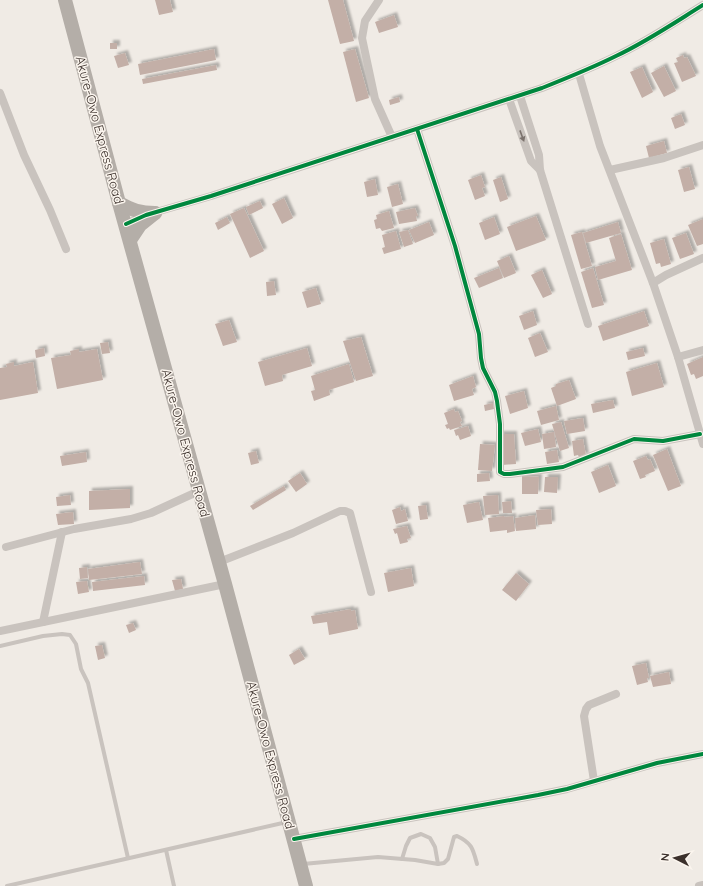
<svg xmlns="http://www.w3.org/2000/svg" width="703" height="886" font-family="Quicksand,sans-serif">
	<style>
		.building { fill: #c3afa7; filter: url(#shadow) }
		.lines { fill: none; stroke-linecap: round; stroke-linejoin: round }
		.service { stroke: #c9c3be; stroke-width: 4 }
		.minor { stroke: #c9c3be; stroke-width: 8 }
		.trunk { stroke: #b4aea8; stroke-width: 14 }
		.cycleway-casing { stroke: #fbf5ee; stroke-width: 6 }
		.cycleway { stroke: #00873e; stroke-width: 4 }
		.oneway { fill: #7b726d }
		.labels { text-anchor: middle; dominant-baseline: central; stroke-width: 3; stroke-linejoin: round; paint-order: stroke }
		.street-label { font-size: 13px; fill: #3b302b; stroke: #fbf5ee }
	</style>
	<defs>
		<filter id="shadow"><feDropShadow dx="3" dy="-3" stdDeviation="1" flood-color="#0004"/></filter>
	</defs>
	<rect width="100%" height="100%" fill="#f0ebe5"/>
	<g class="building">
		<polygon points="155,0 170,0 173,12 159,15"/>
		<polygon points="328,0 343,0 354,41 340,44"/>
		<polygon points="394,15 398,27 379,33 375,22"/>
		<rect x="110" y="43" width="7" height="6"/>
		<polygon points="214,49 216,60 140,75 138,64"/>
		<polygon points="355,49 369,98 356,102 343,52"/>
		<polygon points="125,53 129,65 118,68 114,56"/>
		<polygon points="683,55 684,58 687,57 696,76 682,82 674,63 678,62 676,58"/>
		<polygon points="216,65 217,70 143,84 142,79"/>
		<polygon points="664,66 676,91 664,97 651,73"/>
		<polygon points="642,67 653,92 642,98 630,72"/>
		<polygon points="399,97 400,102 390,105 389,100"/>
		<polygon points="681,114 685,125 675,129 671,118"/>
		<polygon points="664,141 667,153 649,158 646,146"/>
		<polygon points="689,167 695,189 684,192 678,170"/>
		<polygon points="481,175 485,187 482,188 485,196 475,200 468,180"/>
		<polygon points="501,177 508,199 500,202 493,180"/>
		<polygon points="375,179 378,195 367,197 364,182"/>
		<polygon points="398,184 403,204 392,207 387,187"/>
		<polygon points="284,198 293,218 282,224 272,204"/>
		<polygon points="260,201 263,208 249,215 246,207"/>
		<polygon points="244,208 264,251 250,258 230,214"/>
		<polygon points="415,208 418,216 416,216 417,221 399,224 396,212"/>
		<polygon points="389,211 394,228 382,231 380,228 376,229 374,220 377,219 376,215"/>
		<polygon points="536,216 546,240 516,251 507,227"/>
		<polygon points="227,217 230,223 218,230 215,223"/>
		<polygon points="494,217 500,234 485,240 479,223"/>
		<polygon points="703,219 703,244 697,246 688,225"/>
		<polygon points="429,222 434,235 415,243 409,230"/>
		<polygon points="618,222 621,233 586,243 583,233"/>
		<polygon points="408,230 413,244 404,247 399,232"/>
		<polygon points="396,231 401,249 384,254 382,248 385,247 382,235"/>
		<polygon points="582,232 592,266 581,269 571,235"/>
		<polygon points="686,233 694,254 680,259 672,238"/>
		<polygon points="621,234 632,270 598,280 595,267 616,261 609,238"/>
		<polygon points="664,239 671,264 661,267 660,263 656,264 650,243"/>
		<polygon points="509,256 516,273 504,278 497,261"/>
		<polygon points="499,268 503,278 479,288 474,278"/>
		<polygon points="593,268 604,305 592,308 581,272"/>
		<polygon points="542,270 552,294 543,298 531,275"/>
		<polygon points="274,281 276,295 267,296 266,282"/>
		<polygon points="316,288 321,304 307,308 302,292"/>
		<polygon points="533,311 537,325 524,330 519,316"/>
		<polygon points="644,311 649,326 603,341 598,326"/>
		<polygon points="229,320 237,342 223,346 215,324"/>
		<polygon points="540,333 548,352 535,357 528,338"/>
		<polygon points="361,337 373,376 356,381 343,341"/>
		<polygon points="108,342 110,353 102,354 100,343"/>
		<polygon points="44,348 45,356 36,358 35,350"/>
		<polygon points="307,348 312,366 282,375 283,381 265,386 258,362"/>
		<polygon points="643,348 645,356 628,360 626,352"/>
		<polygon points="79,349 79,352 97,349 103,380 57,389 51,358 71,355 70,351"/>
		<polygon points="703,357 703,376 696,379 694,374 691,375 687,364"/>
		<polygon points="14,362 14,366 33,362 38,393 0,400 0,368 7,367 6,364"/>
		<polygon points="657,363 664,387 632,396 626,372"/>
		<polygon points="349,364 354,382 329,390 330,395 314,401 311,391 315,390 311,376"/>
		<polygon points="473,376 476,387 472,389 474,395 454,401 449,385"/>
		<polygon points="569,380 576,399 557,406 551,388 556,386 556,384"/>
		<polygon points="524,391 528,408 510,414 505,396"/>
		<polygon points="613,400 615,408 593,413 591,404"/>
		<polygon points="493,403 494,409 485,411 484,405"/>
		<polygon points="556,406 559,420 541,425 537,411"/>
		<polygon points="454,409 455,412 458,411 462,421 460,422 462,426 450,430 449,428 447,429 445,425 448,424 444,413"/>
		<polygon points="583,418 585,431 567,434 564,421"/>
		<polygon points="561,422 569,448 560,451 552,424"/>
		<polygon points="468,426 471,436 460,440 458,435 456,436 454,430"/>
		<polygon points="538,429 541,442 525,446 521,433"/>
		<polygon points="554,432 556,447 544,449 542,434"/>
		<polygon points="500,434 514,434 516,464 502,465"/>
		<polygon points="583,439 586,456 579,457 578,455 574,456 572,441"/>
		<polygon points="480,444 495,445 492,471 478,470"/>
		<polygon points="667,449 681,486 668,491 653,455"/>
		<polygon points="557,450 559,462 547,464 545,452"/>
		<polygon points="256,451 259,463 251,465 248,453"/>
		<polygon points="86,452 87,462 62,466 60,456"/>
		<polygon points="646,456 648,460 650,459 655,471 645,475 646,477 640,479 633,461"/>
		<polygon points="608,465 616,486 599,493 591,472"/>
		<polygon points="300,473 307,484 296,492 288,481"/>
		<polygon points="489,473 490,481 477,482 477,474"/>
		<polygon points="522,476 539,477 538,494 522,494"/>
		<polygon points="545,477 558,477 557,493 544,492"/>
		<polygon points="284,486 286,490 253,510 250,506"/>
		<polygon points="130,489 130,508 89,510 89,491"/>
		<polygon points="70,495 71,505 57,506 56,497"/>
		<polygon points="498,495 499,514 485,515 483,496"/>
		<polygon points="511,501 512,513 503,513 502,502"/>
		<polygon points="479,502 483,520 467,523 463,505"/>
		<polygon points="426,505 428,519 420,520 418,506"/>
		<polygon points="400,507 401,511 405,509 408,521 396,524 392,510"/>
		<polygon points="551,509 552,524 538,525 536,510"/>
		<polygon points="73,512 74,524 58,525 56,514"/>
		<polygon points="535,515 536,529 516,531 515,518"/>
		<polygon points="504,516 505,517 513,516 515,531 507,533 507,530 490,532 488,518"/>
		<polygon points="407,526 411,538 407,539 408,542 400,544 397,533 395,534 393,529"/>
		<polygon points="140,562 142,574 89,580 88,569"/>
		<polygon points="87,567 88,578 80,579 79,568"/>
		<polygon points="411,568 414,586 388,592 384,573"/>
		<polygon points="516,573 529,584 516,601 502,590"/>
		<polygon points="144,576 145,585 93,591 92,582"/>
		<polygon points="181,579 183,589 175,591 172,580"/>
		<polygon points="87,581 89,592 78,594 76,582"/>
		<polygon points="351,609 351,611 355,610 358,629 329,635 327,622 313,624 311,616"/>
		<polygon points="133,623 136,630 129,633 126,625"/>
		<polygon points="102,645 105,658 98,660 95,646"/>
		<polygon points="299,649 305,659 294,665 289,655"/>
		<polygon points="646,663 649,678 647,678 648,682 637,685 632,666"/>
		<polygon points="669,672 671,684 653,687 650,676"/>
	</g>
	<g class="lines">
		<g class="service">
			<polyline points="0,646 43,636 62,634 70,635 76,644 81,669 88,683 128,858"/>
			<polyline points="166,850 174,886"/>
			<polyline points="402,859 406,846 410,838 421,834 430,838 435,847 438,864"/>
			<path d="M303,864L378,857L415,860L438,864L444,863L448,859L454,837L457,836C472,843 473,849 477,864"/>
			<polyline points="7,886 287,822"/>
		</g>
		<g class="minor">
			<polyline points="379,0 365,21 362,38 375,99 392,137"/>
			<polyline points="579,74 600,146 653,283 678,357 703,444"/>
			<polyline points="0,93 24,155 50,210 66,249"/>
			<polyline points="520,96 539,155 540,170 588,324"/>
			<polyline points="509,99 531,161 540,170"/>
			<polyline points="417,129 455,246 479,334 481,358 483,368 495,392 497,401 500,424 500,472 504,474 510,474 563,467 634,439 663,441 700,434"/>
			<polyline points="610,170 664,158 703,145"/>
			<path d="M126,224L146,215L211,196L542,88C567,78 592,68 616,56C646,42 674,23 703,5"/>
			<polyline points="653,283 666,275 703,258"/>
			<polyline points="678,357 703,350"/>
			<polyline points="6,547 74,529 131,519 151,513 199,491"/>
			<polyline points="219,562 293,533 340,511 345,511 350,513 371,592"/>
			<polyline points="43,622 62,532"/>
			<polyline points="0,631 225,584"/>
			<polyline points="594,781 584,716 586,709 589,705 616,694"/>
			<polyline points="294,839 538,795 567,789 657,763 703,754"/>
			<polyline points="699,886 703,885"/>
		</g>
		<g class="trunk">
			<polyline points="65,0 119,203 225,584 306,886"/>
			<path d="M119,203C132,210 140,213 155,213"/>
			<polyline points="130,240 140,225 155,213"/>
		</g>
		<g class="cycleway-casing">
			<g id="cycleway">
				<polyline points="417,129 455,246 479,334 481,358 483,368 495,392 497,401 500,424 500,472 504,474 510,474 563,467 634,439 663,441 700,434"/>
				<path d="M126,224L146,215L211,196L542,88C567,78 592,68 616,56C646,42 674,23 703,5"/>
				<polyline points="294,839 538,795 567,789 657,763 703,754"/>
			</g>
		</g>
		<use href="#cycleway" class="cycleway"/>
	</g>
	<defs><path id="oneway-solid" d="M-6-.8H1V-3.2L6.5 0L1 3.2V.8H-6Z"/></defs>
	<use class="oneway" href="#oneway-solid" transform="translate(522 136) rotate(70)"/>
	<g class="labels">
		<g class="street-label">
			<text transform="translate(100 130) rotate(75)">Akure-Owo Express Road</text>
			<text transform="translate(186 443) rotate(75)">Akure-Owo Express Road</text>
			<text transform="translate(271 755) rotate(75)">Akure-Owo Express Road</text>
		</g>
	</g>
	<g transform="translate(675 858) rotate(276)" stroke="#fbf5ee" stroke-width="3" paint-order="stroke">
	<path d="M0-3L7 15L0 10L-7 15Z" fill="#3b302b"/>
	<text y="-6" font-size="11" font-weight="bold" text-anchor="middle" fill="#3b302b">N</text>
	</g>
</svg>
